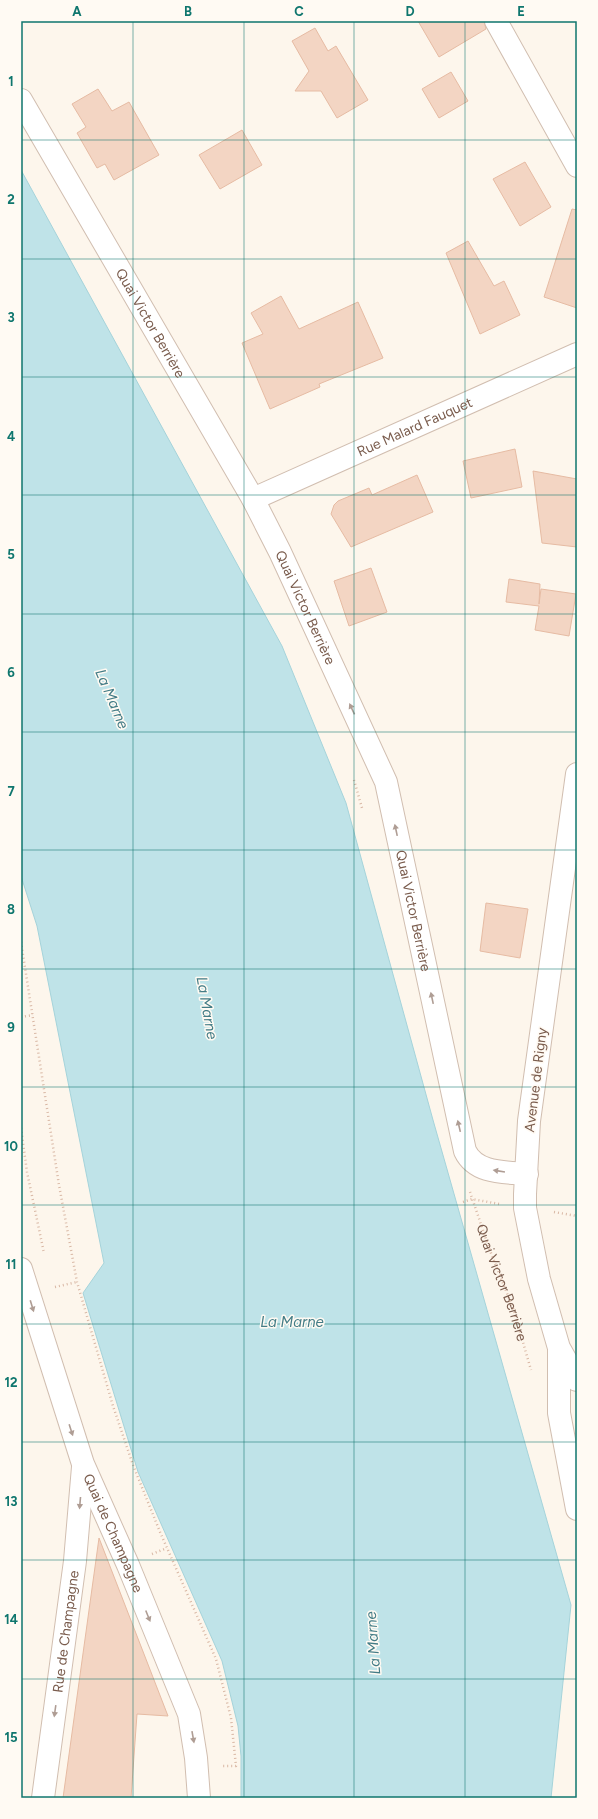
<svg xmlns="http://www.w3.org/2000/svg" width="598" height="1819" font-family="Figtree,sans-serif">
	<style>
		.water { fill: #bfe3e8; stroke: #a5d3da }
		.building { fill: #f3d5c3; stroke: #e6bba3 }
		.lines { fill: none; stroke-linecap: round; stroke-linejoin: round }
		.street-casing { stroke: #d1beb0; stroke-width: 24 }
		.path { stroke: #d9b8a5; stroke-width: 2.5; stroke-dasharray: 1 3; stroke-linecap: butt }
		.street { stroke: #fff; stroke-width: 22 }
		.oneway { fill: #af9d94 }
		.grid { fill: none; stroke: #0f766e; stroke-width: 1; stroke-opacity: 0.55 }
		.labels { text-anchor: middle; dominant-baseline: central; stroke-width: 3; stroke-linejoin: round; paint-order: stroke }
		.street-label { font-size: 14px; fill: #7a5c4d; stroke: #fffaf3 }
		.water-label { font-size: 15px; font-style: italic; fill: #437c86; stroke: #fffaf3 }
		.neatline { fill: none; stroke: #0f766e; stroke-width: 1.5 }
		.grid-label { font-size: 13px; text-anchor: middle; font-weight: bold; fill: #0f766e }
	</style>
	<rect width="100%" height="100%" fill="#fdf6ec"/>
	<polygon class="water" points="21,170 282,646 346,803 433,1120 571,1605 551,1798 241,1798 241,1756 238,1726 222,1661 138,1472 83,1293 104,1263 37,926 21,876"/>
	<g class="building">
		<polygon points="418,21 484,21 486,29 439,57"/>
		<polygon points="315,28 328,51 336,46 368,100 337,118 321,91 295,91 309,71 292,41"/>
		<polygon points="451,72 468,101 439,118 422,89"/>
		<polygon points="98,89 112,111 129,102 159,155 114,180 105,164 97,168 77,133 86,127 72,104"/>
		<polygon points="242,130 262,165 220,189 199,155"/>
		<polygon points="525,162 551,207 520,226 493,179"/>
		<polygon points="572,209 577,210 577,308 544,297"/>
		<polygon points="468,241 494,286 504,281 520,315 480,334 446,253"/>
		<polygon points="281,296 299,329 358,302 383,358 319,384 320,387 270,409 242,343 263,334 251,313"/>
		<polygon points="515,449 522,487 471,498 463,461"/>
		<polygon points="533,471 577,479 577,547 542,543"/>
		<polygon points="417,475 433,512 351,547 331,514 334,505 338,501 369,488 372,495"/>
		<polygon points="371,568 387,612 349,626 334,581"/>
		<polygon points="509,579 540,584 539,604 541,589 576,594 569,636 535,630 539,606 506,602"/>
		<polygon points="486,903 528,909 520,958 480,951"/>
		<polygon points="99,1538 168,1716 137,1714 131,1798 63,1798"/>
	</g>
	<g class="lines">
		<g class="street-casing">
			<g id="street">
				<polyline points="496,21 577,166"/>
				<path id="s2" d="M21,100L253,499L280,552L386,782L465,1151C476,1174 505,1172 527,1174"/>
				<path id="s3" d="M253,499L577,354"/>
				<polyline points="577,774 529,1121 525,1194 525,1208 539,1279 559,1348 577,1380"/>
				<path id="s4" d="M21,1269L83,1464L128,1565L189,1714L196,1758L199,1798"/>
				<polyline points="559,1350 559,1413 577,1509"/>
				<path id="s5" d="M43,1798L75,1561L83,1467"/>
			</g>
		</g>
		<g class="path">
			<polyline points="354,780 362,808"/>
			<polyline points="21,942 59,1185 77,1282 113,1406 133,1465 160,1532 216,1659 231,1718 236,1766 223,1766"/>
			<polyline points="21,1017 33,1015"/>
			<polyline points="21,1128 27,1172 44,1253"/>
			<path id="s1" d="M470,1192L489,1248L514,1311L531,1370"/>
			<polyline points="463,1202 472,1199 499,1204"/>
			<polyline points="554,1212 577,1216"/>
			<polyline points="55,1287 77,1282"/>
			<polyline points="152,1554 167,1548"/>
		</g>
		<use href="#street" class="street"/>
	</g>
	<defs><path id="oneway-solid" d="M-6-.8H1V-3.2L6.5 0L1 3.2V.8H-6Z"/></defs>
	<g class="oneway">
		<use href="#oneway-solid" transform="translate(352 709) rotate(-115)"/>
		<use href="#oneway-solid" transform="translate(396 830) rotate(-102)"/>
		<use href="#oneway-solid" transform="translate(432 998) rotate(-102)"/>
		<use href="#oneway-solid" transform="translate(459 1126) rotate(-103)"/>
		<use href="#oneway-solid" transform="translate(499 1171) rotate(-171)"/>
		<use href="#oneway-solid" transform="translate(32 1306) rotate(73)"/>
		<use href="#oneway-solid" transform="translate(71 1430) rotate(72)"/>
		<use href="#oneway-solid" transform="translate(80 1503) rotate(95)"/>
		<use href="#oneway-solid" transform="translate(148 1616) rotate(68)"/>
		<use href="#oneway-solid" transform="translate(55 1711) rotate(98)"/>
		<use href="#oneway-solid" transform="translate(193 1737) rotate(80)"/>
	</g>
	<path class="grid" d="M133,21V1798M244,21V1798M354,21V1798M465,21V1798M21,140H577M21,259H577M21,377H577M21,495H577M21,614H577M21,732H577M21,850H577M21,969H577M21,1087H577M21,1205H577M21,1324H577M21,1442H577M21,1560H577M21,1679H577"/>
	<g class="labels">
		<g class="street-label">
			<text stroke="none"><textPath href="#s2" startOffset="258">Quai Victor Berrière</textPath></text>
			<text stroke="none"><textPath href="#s3" startOffset="177">Rue Malard Fauquet</textPath></text>
			<text stroke="none"><textPath href="#s2" startOffset="582">Quai Victor Berrière</textPath></text>
			<text stroke="none"><textPath href="#s2" startOffset="906">Quai Victor Berrière</textPath></text>
			<text transform="translate(536 1080) rotate(-83)">Avenue de Rigny</text>
			<text stroke="none"><textPath href="#s1" startOffset="96">Quai Victor Berrière</textPath></text>
			<text stroke="none"><textPath href="#s4" startOffset="280">Quai de Champagne</textPath></text>
			<text stroke="none"><textPath href="#s5" startOffset="168">Rue de Champagne</textPath></text>
		</g>
		<g class="water-label">
			<text transform="translate(112 699) rotate(67)">La Marne</text>
			<text transform="translate(207 1008) rotate(80)">La Marne</text>
			<text x="292" y="1322">La Marne</text>
			<text transform="translate(373 1643) rotate(-94)">La Marne</text>
		</g>
	</g>
	<rect width="598" height="1819" fill="none" stroke="#fffaf3" stroke-width="44"/>
	<rect x="22" y="22" width="554" height="1775" class="neatline"/>
	<g class="grid-label">
		<text x="77" y="16">A</text>
		<text x="188" y="16">B</text>
		<text x="299" y="16">C</text>
		<text x="410" y="16">D</text>
		<text x="521" y="16">E</text>
		<text x="11" y="86">1</text>
		<text x="11" y="204">2</text>
		<text x="11" y="322">3</text>
		<text x="11" y="441">4</text>
		<text x="11" y="559">5</text>
		<text x="11" y="677">6</text>
		<text x="11" y="796">7</text>
		<text x="11" y="914">8</text>
		<text x="11" y="1032">9</text>
		<text x="11" y="1151">10</text>
		<text x="11" y="1269">11</text>
		<text x="11" y="1387">12</text>
		<text x="11" y="1506">13</text>
		<text x="11" y="1624">14</text>
		<text x="11" y="1742">15</text>
	</g>
</svg>
